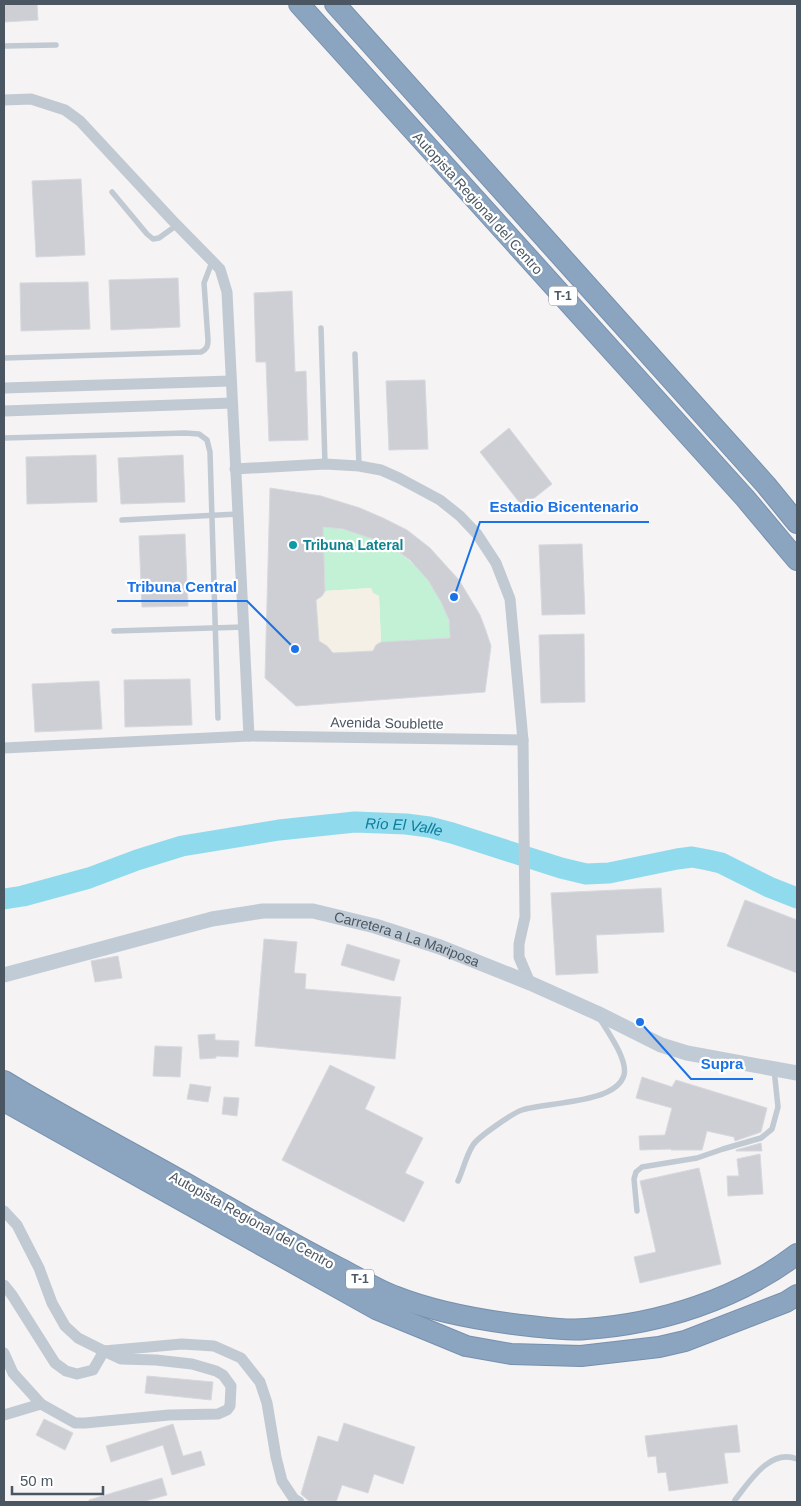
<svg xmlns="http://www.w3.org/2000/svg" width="801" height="1506" font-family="Helvetica,sans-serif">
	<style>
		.green { fill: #c3f1d5 }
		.sand { fill: #f5f0e5 }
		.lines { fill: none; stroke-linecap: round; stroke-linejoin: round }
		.river { stroke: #90daee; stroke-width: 21 }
		.building { fill: #cdcfd5; stroke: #d7d9de; fill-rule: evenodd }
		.highway-casing { stroke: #7690ad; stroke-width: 22 }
		.lane { stroke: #c1cad2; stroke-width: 5.5 }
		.street { stroke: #c1cad2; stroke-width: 11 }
		.secondary { stroke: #c1cbd6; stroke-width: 15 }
		.highway { stroke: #8ba5c1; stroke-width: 20 }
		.culture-dot { fill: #0f9aa8; stroke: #fff; stroke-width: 2 }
		.labels { text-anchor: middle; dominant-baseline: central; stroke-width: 4.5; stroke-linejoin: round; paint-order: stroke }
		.shield { fill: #fff; stroke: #808990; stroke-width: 1 }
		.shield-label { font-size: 12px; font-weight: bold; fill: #4a5661 }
		.street-label { font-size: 14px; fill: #4a5661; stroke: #fff }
		.culture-label { font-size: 14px; font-weight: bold; fill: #0d838f; stroke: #fff; text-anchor: start }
		.water-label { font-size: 15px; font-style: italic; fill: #0c7c9b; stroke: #fff }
		.leader { fill: none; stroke: #1a73e8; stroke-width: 2 }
		.callout-dot { fill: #1a73e8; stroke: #fff; stroke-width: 2 }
		.callout-label { font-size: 15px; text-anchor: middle; font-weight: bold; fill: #1a73e8; stroke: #fff; stroke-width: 4.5; stroke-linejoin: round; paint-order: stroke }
	</style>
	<rect width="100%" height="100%" fill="#f5f3f3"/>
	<path class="green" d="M323,527C378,531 432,563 448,619C450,625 449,631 450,638L381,642L379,596L373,593L371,588L325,591Z"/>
	<polygon class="sand" points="371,588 373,593 379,596 381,642 376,645 374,651 331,654 319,643 316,599 322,596 325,591"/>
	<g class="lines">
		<path class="river" id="s1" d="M4,899L23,896L89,878L137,860L182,846L279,830L355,822L406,824L429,827L452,833L561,868L586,874L609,873L677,859L692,857L708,860L721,863L769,887L797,898"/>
	</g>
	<g class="building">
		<polygon points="4,4 37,4 38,20 4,22"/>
		<polygon points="81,179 85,255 36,257 32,181"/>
		<polygon points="178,278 180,327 111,330 109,280"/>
		<polygon points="88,282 90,329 21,331 20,283"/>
		<polygon points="292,291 295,372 306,371 308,440 269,441 266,362 256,362 254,293"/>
		<polygon points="425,380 428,449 389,450 386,381"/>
		<polygon points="509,428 552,484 523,507 480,452"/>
		<polygon points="96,455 97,502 27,504 26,457"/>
		<polygon points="183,455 185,502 121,504 118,458"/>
		<path d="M270,488L321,496L360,508L383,518L407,530L430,548L459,580L480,615L486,631L491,646L485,692L296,706L265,678ZM323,527L343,529L373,539L396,550L410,560L428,580L441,602L449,620L450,638L381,642L376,645L373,651L333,653L327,646L319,641L316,600L322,596L325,591Z"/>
		<polygon points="185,534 188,606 142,607 139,536"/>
		<polygon points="582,544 585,614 542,615 539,545"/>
		<polygon points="584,634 585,702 541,703 539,635"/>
		<polygon points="190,679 192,725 125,727 124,680"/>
		<polygon points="99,681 102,729 35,732 32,684"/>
		<polygon points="661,888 664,932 596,935 598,973 556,975 551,893"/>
		<polygon points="745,900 797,920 797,973 727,946"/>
		<polygon points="264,939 297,942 294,973 306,974 305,989 401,997 395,1059 255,1046"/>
		<polygon points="347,944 400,960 394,981 341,965"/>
		<polygon points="118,956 122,978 95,982 91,961"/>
		<polygon points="215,1034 215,1040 239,1041 238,1057 216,1056 216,1058 200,1059 198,1035"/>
		<polygon points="155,1046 182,1047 180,1077 153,1076"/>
		<polygon points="330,1065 375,1087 365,1109 423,1138 405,1173 424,1182 404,1222 282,1160"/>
		<polygon points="642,1077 672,1087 676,1080 767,1108 761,1132 735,1141 734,1137 707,1131 702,1150 671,1150 671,1149 640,1150 639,1136 665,1135 672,1108 636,1098"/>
		<polygon points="190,1084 211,1087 208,1102 187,1099"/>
		<polygon points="224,1097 239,1098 237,1116 222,1114"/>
		<polygon points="761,1143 762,1151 736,1151 736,1150"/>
		<polygon points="760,1154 763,1194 728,1196 727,1176 739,1176 737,1159"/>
		<polygon points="699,1168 721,1264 640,1283 634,1257 656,1252 640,1181"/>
		<polygon points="147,1376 213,1382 211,1400 145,1393"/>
		<polygon points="44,1419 73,1433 65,1450 36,1435"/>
		<polygon points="344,1423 415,1447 403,1484 374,1474 368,1493 342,1485 336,1502 310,1502 301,1494 318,1436 338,1442"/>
		<polygon points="173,1424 183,1456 201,1451 205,1465 172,1475 163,1445 111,1462 106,1446"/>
		<polygon points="737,1425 740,1452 724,1453 728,1483 669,1491 666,1472 658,1473 656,1456 648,1457 645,1436"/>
		<polygon points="162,1478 167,1495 142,1502 89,1502 89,1500"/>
	</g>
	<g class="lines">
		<g class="highway-casing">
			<g id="highway">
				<polyline points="299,4 745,498 797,560"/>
				<polyline points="335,4 766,485 797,523"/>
				<path d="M4,1081C66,1119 131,1152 194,1188C242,1215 290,1243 339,1268C357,1277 375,1289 394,1296C437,1313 484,1321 530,1326C549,1328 567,1331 586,1329C660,1324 738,1299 797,1254"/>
				<polyline points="4,1101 376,1309 466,1346 511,1354 581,1356 659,1347 685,1341 786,1302 797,1295"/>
			</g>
		</g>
		<g class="lane">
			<polyline points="4,46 56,45"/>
			<polyline points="112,192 147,234 153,239 159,238 177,225"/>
			<polyline points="321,328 325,464"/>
			<polyline points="355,354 359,466"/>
			<path d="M4,358L201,352C207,349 208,346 208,340L204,283L212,262"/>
			<polyline points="4,438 185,433 199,434 207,440 210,452 218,718"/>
			<polyline points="122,520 238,514"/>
			<polyline points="114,631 244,627"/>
			<path d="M458,1181C463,1170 466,1156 473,1145C478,1137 513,1113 522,1110C546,1102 616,1104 624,1075C628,1060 608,1032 600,1019"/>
			<polyline points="637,1211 634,1179 636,1172 642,1167 697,1158 723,1149 761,1138 772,1129 778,1107 774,1069"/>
			<path d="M735,1500C749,1482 770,1448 797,1459"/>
		</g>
		<g class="street">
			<polyline points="4,100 31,99 65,110 80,121 172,220 220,269 227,292 249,736"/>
			<polyline points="4,388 231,381"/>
			<polyline points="4,411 232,403"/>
			<polyline points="235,469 325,464 359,466 381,470 399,478 440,500 460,516 477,534 496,563 510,599 523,740 525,917 519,944 519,957 530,983"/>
			<polyline points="4,748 249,736 523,740"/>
			<polyline points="4,1211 17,1225 39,1268 52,1303 65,1326 78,1338 104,1351 182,1344 214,1346 241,1358 260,1382 267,1403 276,1457 282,1481 294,1499 299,1502"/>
			<polyline points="4,1285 12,1295 55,1363 66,1371 77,1374 93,1370 104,1351 121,1359 156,1360 192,1364 216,1371 223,1375 231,1386 230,1406 227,1410 218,1414 169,1415 85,1423 75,1423 41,1404"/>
			<polyline points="4,1353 13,1373 41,1404 4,1415"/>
		</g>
		<path class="secondary" id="s2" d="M4,975L212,919L263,911H313L375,926L440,947L530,983L597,1013L661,1045L687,1053L797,1073"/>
		<use href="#highway" class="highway"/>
	</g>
	<circle class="culture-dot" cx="293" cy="545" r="5"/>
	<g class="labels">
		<g class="shield">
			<rect x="549" y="286.5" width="28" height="19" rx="4"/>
			<rect x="346" y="1269.5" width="28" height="19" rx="4"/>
		</g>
		<g class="shield-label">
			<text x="563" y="296">T-1</text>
			<text x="360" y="1279">T-1</text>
		</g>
		<g class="street-label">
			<text transform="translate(478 203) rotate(48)">Autopista Regional del Centro</text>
			<text transform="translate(387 723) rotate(1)">Avenida Soublette</text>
			<text stroke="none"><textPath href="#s2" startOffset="415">Carretera a La Mariposa</textPath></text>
			<text transform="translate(252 1220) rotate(29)">Autopista Regional del Centro</text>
		</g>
		<g class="culture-label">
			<text x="303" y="545">Tribuna Lateral</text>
		</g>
		<g class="water-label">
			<text stroke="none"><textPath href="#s1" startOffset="410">Río El Valle</textPath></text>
		</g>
	</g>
	<path class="leader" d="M454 597L480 522H649M295 649L247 601H117M640 1022L691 1079H753"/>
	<g class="callout-dot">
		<circle cx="454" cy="597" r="5"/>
		<circle cx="295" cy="649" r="5"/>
		<circle cx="640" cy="1022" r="5"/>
	</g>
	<g class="callout-label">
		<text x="564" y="512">Estadio Bicentenario</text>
		<text x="182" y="592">Tribuna Central</text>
		<text x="722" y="1069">Supra</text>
	</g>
	<rect width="801" height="1506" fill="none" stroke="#4a5661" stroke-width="10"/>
	<path d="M12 1486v8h91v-8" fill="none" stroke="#4a5661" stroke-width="2.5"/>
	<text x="20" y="1486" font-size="15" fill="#4a5661" stroke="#ffffff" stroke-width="4" paint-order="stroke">50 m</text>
</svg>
